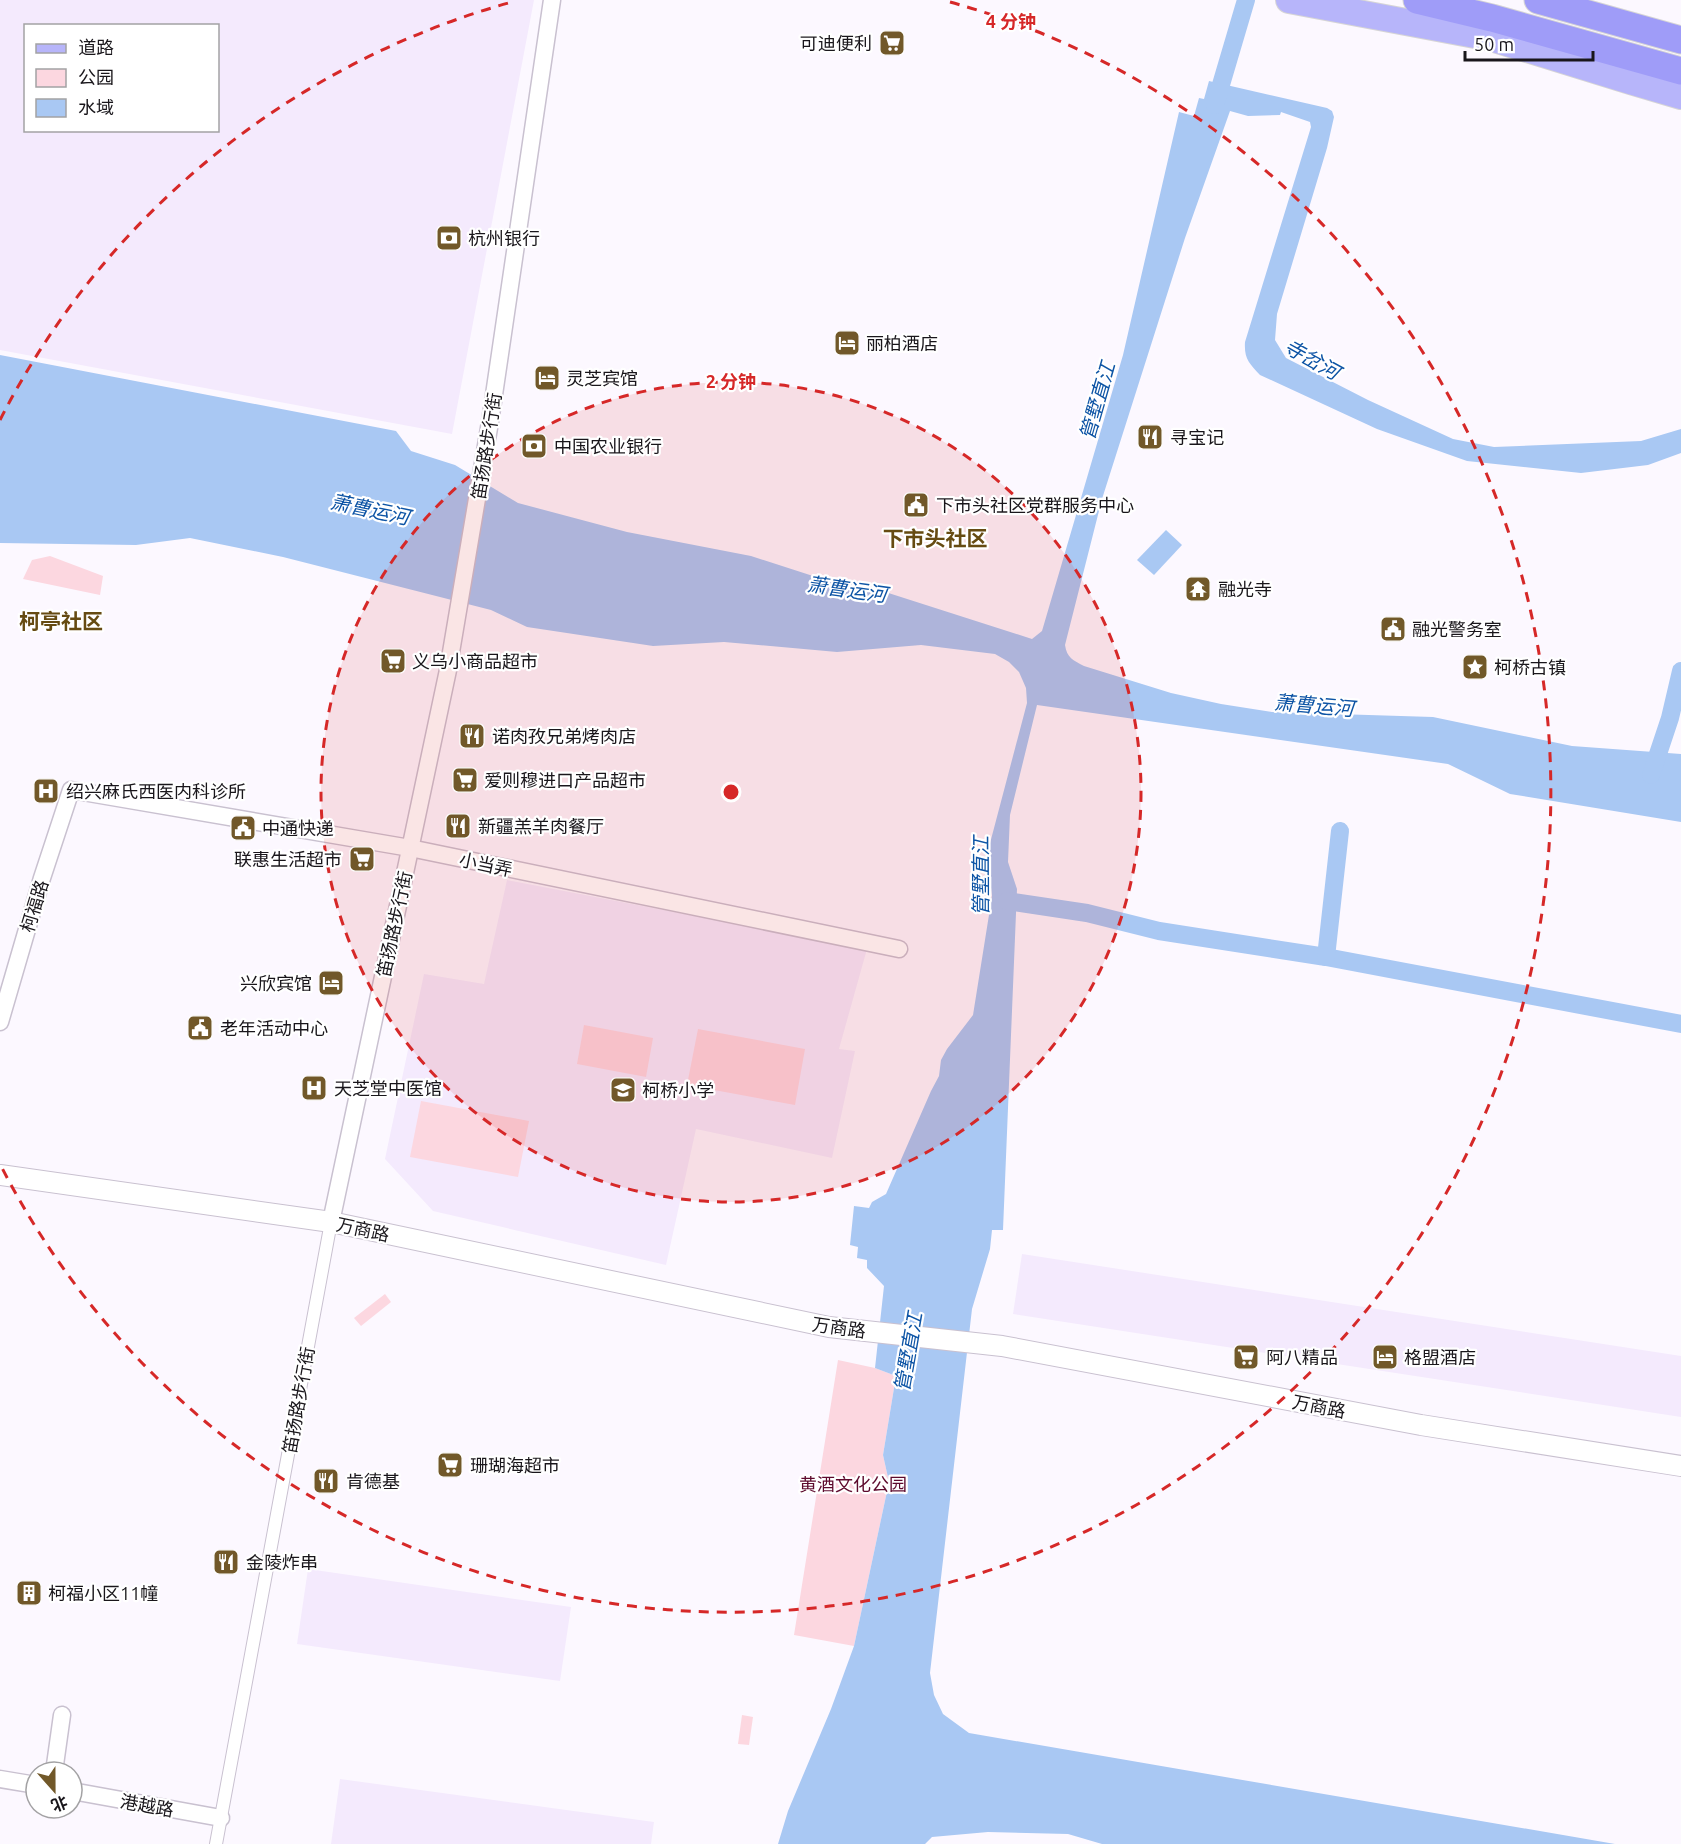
<svg xmlns="http://www.w3.org/2000/svg" width="1681" height="1844" font-family="Ubuntu,'Noto Sans SC',sans-serif">
	<style>
		.built { fill: #f4eafd; fill-rule: evenodd }
		.green { fill: #fcd7e0 }
		.water { fill: #a9c8f3 }
		.lines { fill: none; stroke-linecap: round; stroke-linejoin: round }
		.canal { stroke: #a9c8f3; stroke-width: 18 }
		.pedestrian-casing { stroke: #c9c1d0; stroke-width: 14 }
		.minor-casing { stroke: #c9c1d0; stroke-width: 19 }
		.tertiary-casing { stroke: #c9c1d0; stroke-width: 22 }
		.primary-casing { stroke: #d6d5d6; stroke-width: 28 }
		.trunk-casing { stroke: #d6d5d6; stroke-width: 29 }
		.pedestrian { stroke: #fff; stroke-width: 12 }
		.minor { stroke: #fff; stroke-width: 16 }
		.tertiary { stroke: #fff; stroke-width: 20 }
		.primary { stroke: #b7b5fa; stroke-width: 26 }
		.trunk { stroke: #9f9cf8; stroke-width: 27 }
		.ring { fill: none; stroke: #d62828; stroke-width: 3; stroke-dasharray: 10 8 }
		.labels { text-anchor: middle; dominant-baseline: central; stroke-width: 4.5; stroke-linejoin: round; paint-order: stroke }
		.poi-label { font-size: 18px; fill: #19161b; stroke: #fff; text-anchor: start }
		.street-label { font-size: 18px; fill: #19161b; stroke: #fff }
		.park-label { font-size: 18px; fill: #5d0a2d; stroke: #fff }
		.water-label { font-size: 20px; font-style: italic; fill: #0d54a5; stroke: #fff }
		.quarter-label { font-size: 21px; font-weight: bold; fill: #664b12; stroke: #fff }
		.centre { fill: #d62828; stroke: #fff; stroke-width: 3 }
		.ring-label { font-size: 18px; text-anchor: middle; font-weight: bold; fill: #d62828; stroke: #fff; stroke-width: 4.5; stroke-linejoin: round; paint-order: stroke }
	</style>
	<rect width="100%" height="100%" fill="#fcf8ff"/>
	<g class="built">
		<path d="M0,0H534L452,434L0,350ZM26,26H218V130H26Z"/>
		<polygon points="507,880 867,949 839,1049 855,1051 832,1158 696,1129 666,1265 433,1211 385,1159 424,974 484,984"/>
		<polygon points="1022,1254 1681,1356 1681,1417 1013,1314"/>
		<polygon points="308,1569 571,1607 560,1681 297,1644"/>
		<polygon points="340,1779 654,1822 651,1844 331,1844"/>
	</g>
	<g class="green">
		<polygon points="50,556 103,576 100,595 23,579 32,560"/>
		<polygon points="584,1025 653,1038 646,1077 577,1064"/>
		<polygon points="698,1029 805,1049 795,1105 687,1085"/>
		<polygon points="421,1101 529,1121 518,1177 410,1157"/>
		<polygon points="385,1294 391,1302 361,1326 354,1318"/>
		<polygon points="838,1360 875,1368 896,1376 883,1455 889,1482 854,1646 794,1635"/>
		<polygon points="742,1715 753,1717 749,1745 738,1744"/>
	</g>
	<g class="water">
		<path d="M1209,81L1327,108L1332,111L1334,117L1327,148L1277,314L1275,340L1286,358L1368,400L1453,439L1494,447L1641,441L1681,429V453L1648,465L1581,473L1467,461L1377,429L1260,375C1249,363 1244,359 1245,342L1311,127L1310,122L1281,112L1280,115L1248,116L1230,111L1185,238L1102,499L1065,645C1067,658 1073,660 1084,666L1171,693L1221,704L1272,712L1433,717L1572,746L1681,754V822L1510,794L1448,764L1037,705L1010,815L1008,862L1017,889L1003,1230H992L990,1249L972,1309L930,1673L934,1695L943,1714L969,1733L1615,1844H1102L1068,1834L988,1832L932,1837L925,1844H778L788,1811L831,1709L854,1646L889,1482L883,1455L896,1376L875,1368L884,1286L867,1268V1260L857,1258L858,1247L850,1245L854,1206L869,1208L872,1202L886,1194L931,1091L939,1076L941,1060L947,1049L973,1015L992,896L990,879L984,866L1027,703L1026,688L1019,672L1009,662L995,654L921,645L837,652L724,642L653,646L527,627L491,610L283,557L190,538L136,545L0,543V355L396,431L411,451L455,465L518,503L627,532L751,556L847,587L851,581L1032,639L1042,631L1123,355L1179,112L1194,116L1199,98L1204,99Z"/>
		<polygon points="1166,530 1182,545 1154,575 1137,560"/>
	</g>
	<g class="lines">
		<g class="canal">
			<polyline points="1215,105 1246,0"/>
			<polyline points="1651,775 1670,718 1681,671"/>
			<polyline points="1007,901 1087,913 1159,931 1326,957 1681,1024"/>
			<polyline points="1326,957 1340,831"/>
		</g>
		<g class="pedestrian-casing">
			<polyline id="pedestrian" points="216,1844 331,1222"/>
		</g>
		<g class="minor-casing">
			<g id="minor">
				<polyline points="0,1022 42,878 71,790 410,848 899,949"/>
				<polyline points="331,1222 448,670 490,422 552,0"/>
				<polyline points="54,1772 62,1715"/>
				<polyline points="0,1779 36,1785"/>
				<polyline points="72,1791 221,1818"/>
			</g>
		</g>
		<g class="tertiary-casing">
			<polyline id="tertiary" points="0,1175 331,1222 829,1327 1002,1346 1421,1425 1681,1466"/>
		</g>
		<g class="primary-casing">
			<polyline id="primary" points="1289,0 1491,38 1630,81 1681,96"/>
		</g>
		<g class="trunk-casing">
			<g id="trunk">
				<polyline points="1417,0 1492,18 1681,71"/>
				<polyline points="1538,0 1681,40"/>
			</g>
		</g>
		<use href="#pedestrian" class="pedestrian"/>
		<use href="#minor" class="minor"/>
		<use href="#tertiary" class="tertiary"/>
		<use href="#primary" class="primary"/>
		<use href="#trunk" class="trunk"/>
	</g>
	<circle cx="731" cy="792" r="410" fill="#d62828" fill-opacity=".12"/>
	<g class="ring">
		<circle cx="731" cy="792" r="410"/>
		<path d="M0 420A820 820 0 0 1 512 2M950 2A820 820 0 1 1 0 1164"/>
	</g>
	<defs>
		<g id="supermarket-square" transform="scale(1.35)"><rect x="-9" y="-9" width="18" height="18" rx="4" fill="#715829" stroke="#fff"/><path d="M-6-5.5h2.5l.6 2H6L4.5 2H-2.5L-4.4-4H-6ZM-1.5 3.2a1.3 1.3 0 1 0 .1 0ZM3 3.2a1.3 1.3 0 1 0 .1 0Z" fill="#fff"/></g>
		<g id="bank-square" transform="scale(1.35)"><rect x="-9" y="-9" width="18" height="18" rx="4" fill="#715829" stroke="#fff"/><path d="M-6-4H6V4H-6ZM0-2.3a2.3 2.3 0 1 0 0 4.6a2.3 2.3 0 1 0 0-4.6Z" fill="#fff"/></g>
		<g id="hotel-square" transform="scale(1.35)"><rect x="-9" y="-9" width="18" height="18" rx="4" fill="#715829" stroke="#fff"/><path d="M-6-4.5h1.5V1H6V5H4.5V3h-9V5H-6ZM-4 0a1.8 1.8 0 1 1 3.6 0ZM.5 0V-2.5h3Q6-2.5 6 0Z" fill="#fff"/></g>
		<g id="restaurant-square" transform="scale(1.35)"><rect x="-9" y="-9" width="18" height="18" rx="4" fill="#715829" stroke="#fff"/><path d="M-5-6h1v4h1v-4h1v4h1v-4h1v5L-1.5 .5V6h-2V.5L-5-1ZM5-6V6H3V1.5H1.5Q1.5-4 5-6Z" fill="#fff"/></g>
		<g id="civic-square" transform="scale(1.35)"><rect x="-9" y="-9" width="18" height="18" rx="4" fill="#715829" stroke="#fff"/><path d="M-.6-6.5H3V-4.5H.6V-3L4-1V1h2V6H-6V1h2V-1L-.6-3ZM-1.2 2.5V6h2.4V2.5Z" fill="#fff"/></g>
		<g id="temple-square" transform="scale(1.35)"><rect x="-9" y="-9" width="18" height="18" rx="4" fill="#715829" stroke="#fff"/><path d="M0-6L5-2H3V0L6.5 2.5H4V6H1.5V3h-3V6H-4V2.5H-6.5L-3 0V-2H-5Z" fill="#fff"/></g>
		<g id="sight-square" transform="scale(1.35)"><rect x="-9" y="-9" width="18" height="18" rx="4" fill="#715829" stroke="#fff"/><path d="M0-6L1.8-2.2L6-1.7L2.9 1.2L3.7 5.4L0 3.3L-3.7 5.4L-2.9 1.2L-6-1.7L-1.8-2.2Z" fill="#fff"/></g>
		<g id="hospital-square" transform="scale(1.35)"><rect x="-9" y="-9" width="18" height="18" rx="4" fill="#715829" stroke="#fff"/><path d="M-5-5h3v3.5h4V-5h3V5h-3V1.5h-4V5h-3Z" fill="#fff"/></g>
		<g id="school-square" transform="scale(1.35)"><rect x="-9" y="-9" width="18" height="18" rx="4" fill="#715829" stroke="#fff"/><path d="M0-5L7-2L0 1L-7-2ZM-4 1L0 2.5L4 1V4Q0 6-4 4Z" fill="#fff"/></g>
		<g id="building-square" transform="scale(1.35)"><rect x="-9" y="-9" width="18" height="18" rx="4" fill="#715829" stroke="#fff"/><path d="M-4-6H4V6H1V3H-1V6H-4ZM-2.5-4.3h1.7v1.8h-1.7ZM.8-4.3h1.7v1.8H.8ZM-2.5-1h1.7V.8h-1.7ZM.8-1h1.7V.8H.8Z" fill="#fff"/></g>
	</defs>
	<g fill-rule="evenodd">
		<use href="#supermarket-square" x="892" y="43"/>
		<use href="#bank-square" x="449" y="238"/>
		<use href="#hotel-square" x="847" y="343"/>
		<use href="#hotel-square" x="547" y="378"/>
		<use href="#restaurant-square" x="1150" y="437"/>
		<use href="#bank-square" x="534" y="446"/>
		<use href="#civic-square" x="916" y="505"/>
		<use href="#temple-square" x="1198" y="589"/>
		<use href="#civic-square" x="1393" y="629"/>
		<use href="#supermarket-square" x="393" y="661"/>
		<use href="#sight-square" x="1475" y="667"/>
		<use href="#restaurant-square" x="472" y="736"/>
		<use href="#supermarket-square" x="465" y="780"/>
		<use href="#hospital-square" x="46" y="791"/>
		<use href="#restaurant-square" x="458" y="826"/>
		<use href="#civic-square" x="243" y="828"/>
		<use href="#supermarket-square" x="362" y="859"/>
		<use href="#hotel-square" x="331" y="983"/>
		<use href="#civic-square" x="200" y="1028"/>
		<use href="#hospital-square" x="314" y="1088"/>
		<use href="#school-square" x="623" y="1090"/>
		<use href="#supermarket-square" x="1246" y="1357"/>
		<use href="#hotel-square" x="1385" y="1357"/>
		<use href="#supermarket-square" x="450" y="1465"/>
		<use href="#restaurant-square" x="326" y="1481"/>
		<use href="#restaurant-square" x="226" y="1562"/>
		<use href="#building-square" x="29" y="1593"/>
	</g>
	<g class="labels">
		<g class="poi-label">
			<text x="872" y="43" text-anchor="end">可迪便利</text>
			<text x="468" y="238">杭州银行</text>
			<text x="866" y="343">丽柏酒店</text>
			<text x="566" y="378">灵芝宾馆</text>
			<text x="1170" y="437">寻宝记</text>
			<text x="554" y="446">中国农业银行</text>
			<text x="936" y="505">下市头社区党群服务中心</text>
			<text x="1218" y="589">融光寺</text>
			<text x="1412" y="629">融光警务室</text>
			<text x="412" y="661">义乌小商品超市</text>
			<text x="1494" y="667">柯桥古镇</text>
			<text x="492" y="736">诺肉孜兄弟烤肉店</text>
			<text x="484" y="780">爱则穆进口产品超市</text>
			<text x="66" y="791">绍兴麻氏西医内科诊所</text>
			<text x="478" y="826">新疆羔羊肉餐厅</text>
			<text x="262" y="828">中通快递</text>
			<text x="342" y="859" text-anchor="end">联惠生活超市</text>
			<text x="312" y="983" text-anchor="end">兴欣宾馆</text>
			<text x="220" y="1028">老年活动中心</text>
			<text x="334" y="1088">天芝堂中医馆</text>
			<text x="642" y="1090">柯桥小学</text>
			<text x="1266" y="1357">阿八精品</text>
			<text x="1404" y="1357">格盟酒店</text>
			<text x="470" y="1465">珊瑚海超市</text>
			<text x="346" y="1481">肯德基</text>
			<text x="246" y="1562">金陵炸串</text>
			<text x="48" y="1593">柯福小区11幢</text>
		</g>
		<g class="street-label">
			<text transform="translate(486 446) rotate(-81)">笛扬路步行街</text>
			<text transform="translate(486 864) rotate(12)">小当弄</text>
			<text transform="translate(34 906) rotate(-73)">柯福路</text>
			<text transform="translate(394 924) rotate(-78)">笛扬路步行街</text>
			<text transform="translate(363 1229) rotate(12)">万商路</text>
			<text transform="translate(839 1327) rotate(8)">万商路</text>
			<text transform="translate(298 1400) rotate(-80)">笛扬路步行街</text>
			<text transform="translate(1319 1406) rotate(11)">万商路</text>
			<text transform="translate(147 1805) rotate(10)">港越路</text>
		</g>
		<g class="park-label">
			<text x="853" y="1484">黄酒文化公园</text>
		</g>
		<g class="water-label">
			<text transform="translate(1312 359) rotate(29)">寺岔河</text>
			<text transform="translate(1097 401) rotate(-74)">管墅直江</text>
			<text transform="translate(370 509) rotate(12)">萧曹运河</text>
			<text transform="translate(847 589) rotate(8)">萧曹运河</text>
			<text transform="translate(1314 705) rotate(5)">萧曹运河</text>
			<text transform="translate(980 876) rotate(-90)">管墅直江</text>
			<text transform="translate(908 1352) rotate(-80)">管墅直江</text>
		</g>
		<g class="quarter-label">
			<text x="935" y="538">下市头社区</text>
			<text x="61" y="621">柯亭社区</text>
		</g>
	</g>
	<circle cx="731" cy="792" r="9" class="centre"/>
	<g class="ring-label">
		<text x="1011" y="28">4 分钟</text>
		<text x="731" y="388">2 分钟</text>
	</g>
	<rect x="24" y="24" width="195" height="108" fill="#ffffff" stroke="#a3a2a4" stroke-width="1.5"/>
	<rect x="36" y="44" width="30" height="9" fill="#b7b5fa" stroke="#a3a2a4" stroke-width="1.5"/>
	<text x="78" y="54" font-size="18" fill="#19161b">道路</text>
	<rect x="36" y="69" width="30" height="18" fill="#fcd7e0" stroke="#a3a2a4" stroke-width="1.5"/>
	<text x="78" y="84" font-size="18" fill="#19161b">公园</text>
	<rect x="36" y="99" width="30" height="18" fill="#a9c8f3" stroke="#a3a2a4" stroke-width="1.5"/>
	<text x="78" y="114" font-size="18" fill="#19161b">水域</text>
	<g transform="translate(54 1790) rotate(159)"><circle r="28" fill="#ffffff" stroke="#a3a2a4" stroke-width="1.5"/>
	<path d="M0-4.5L10 22L0 15L-10 22Z" fill="#715829"/>
	<text y="-9" font-size="16" font-weight="bold" text-anchor="middle" fill="#19161b">北</text>
	</g>
	<path d="M1465 51v9h128v-9" fill="none" stroke="#19161b" stroke-width="3"/>
	<text x="1474" y="51" font-size="18" fill="#19161b" stroke="#ffffff" stroke-width="4.5" paint-order="stroke">50 m</text>
</svg>
